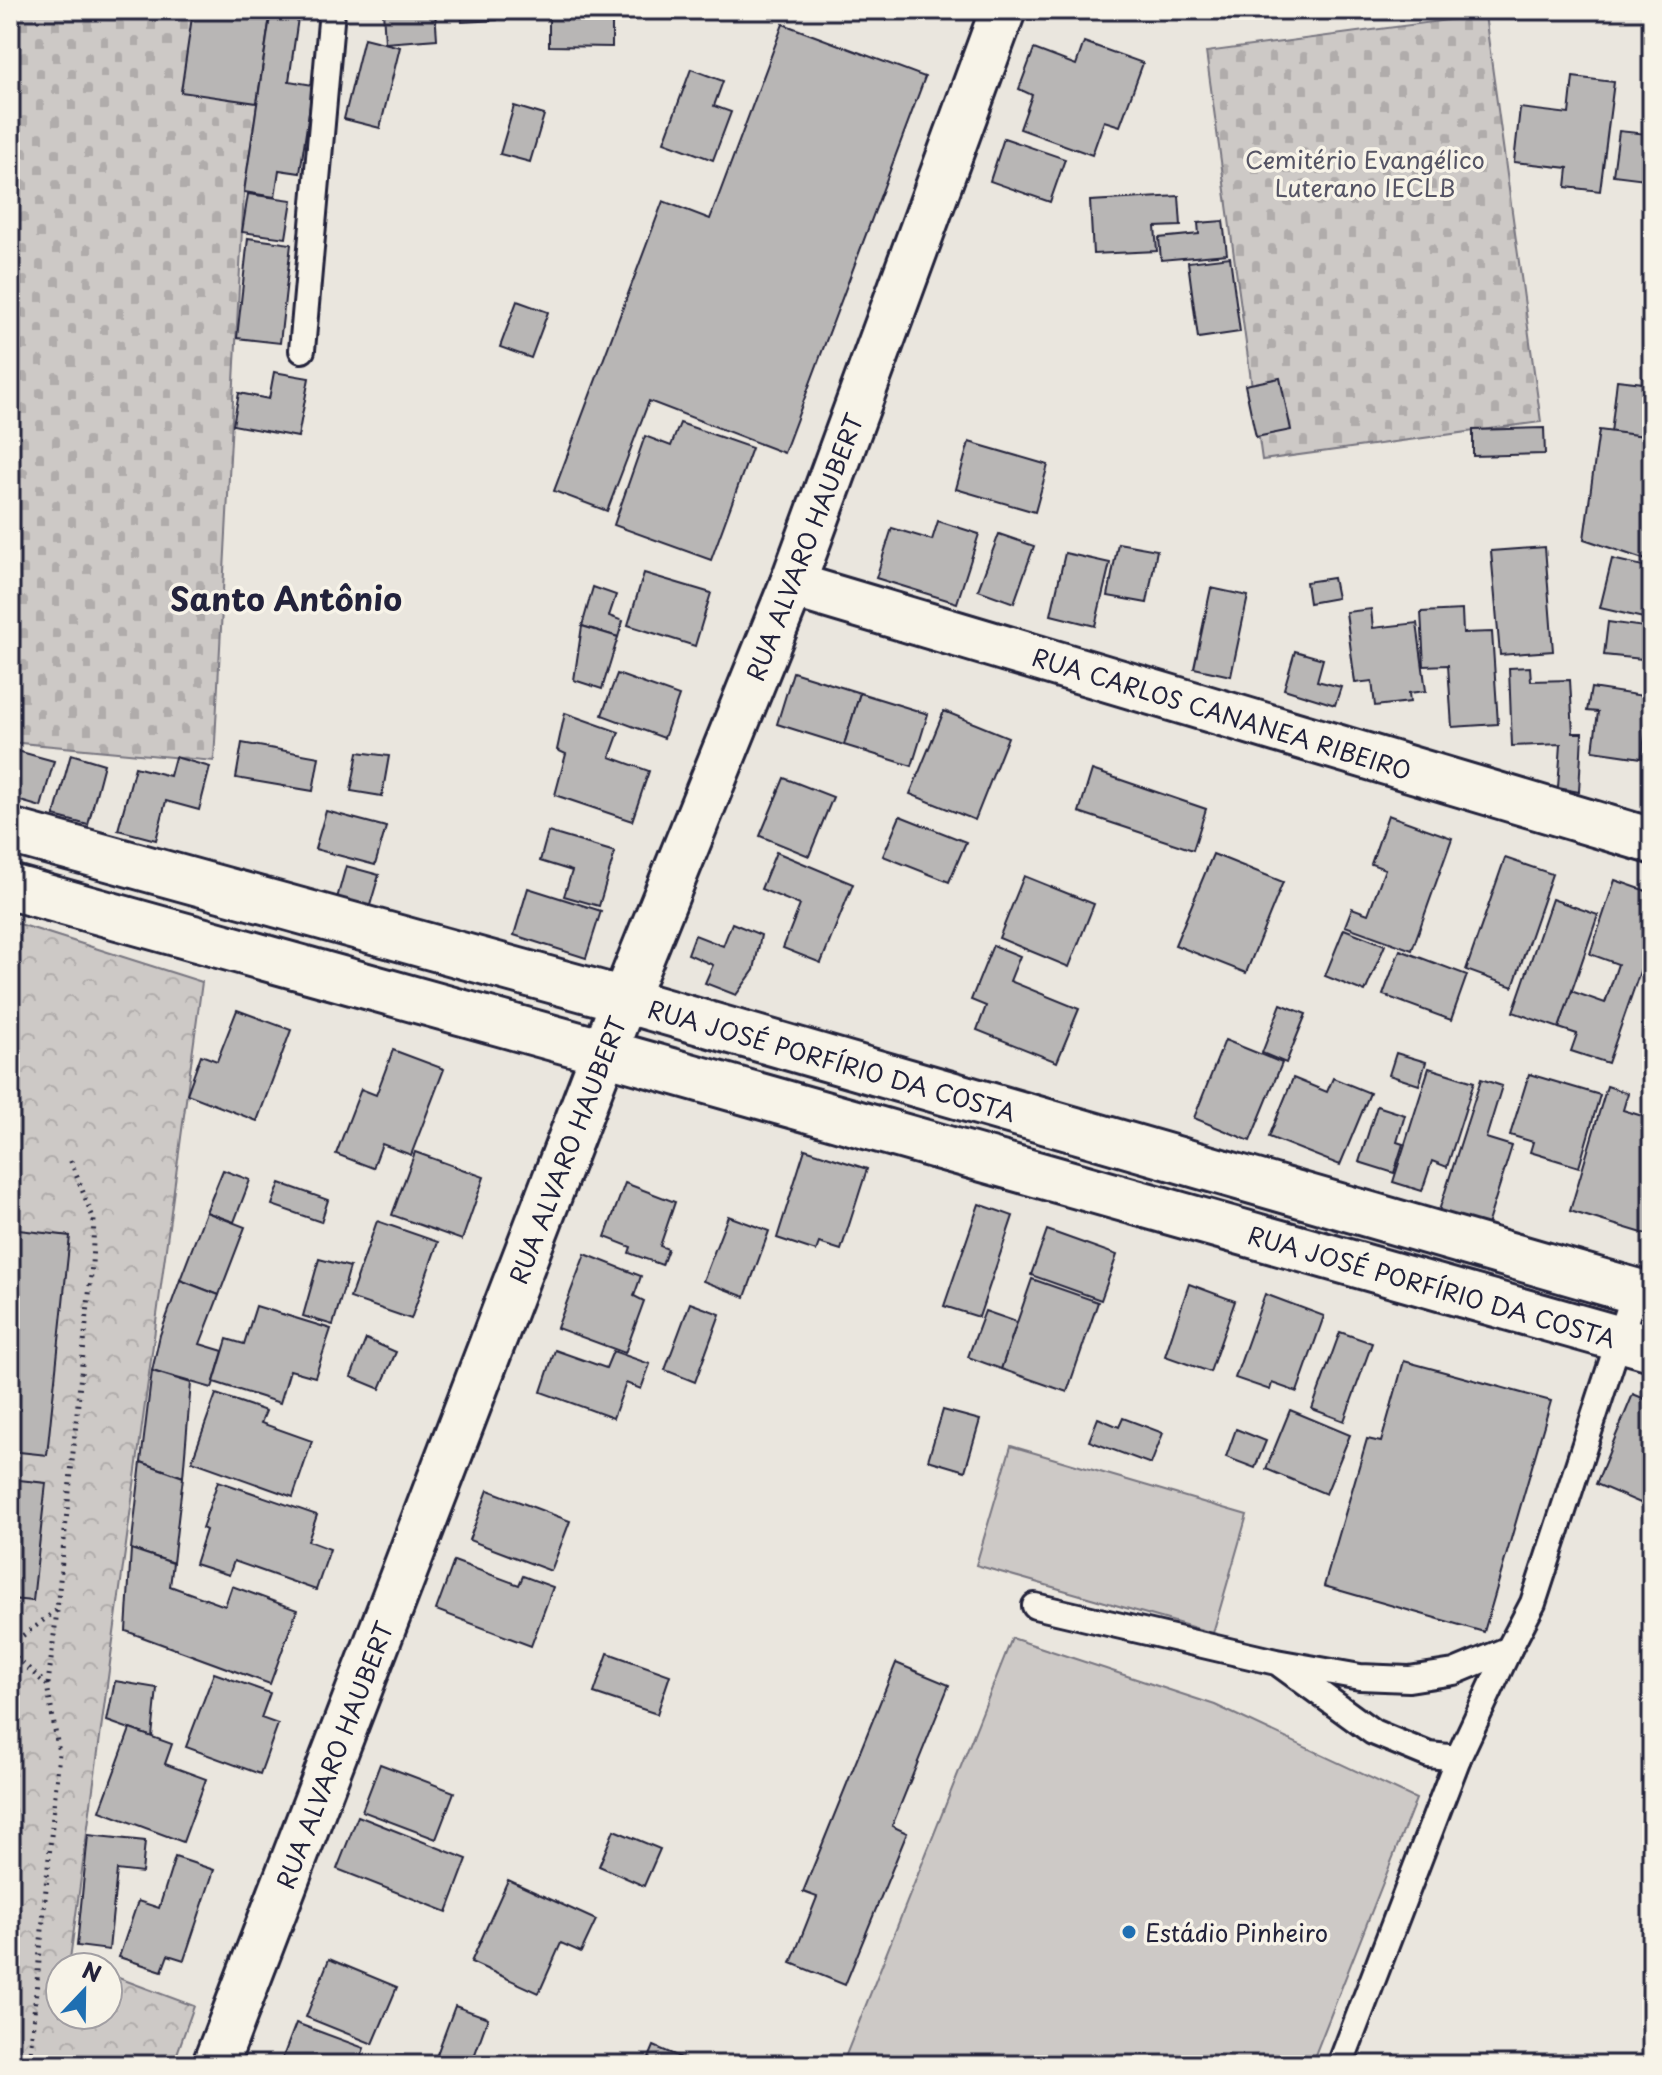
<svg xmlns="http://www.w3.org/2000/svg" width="1662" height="2075" font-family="'Playpen Sans',sans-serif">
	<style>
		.cemetery { fill: url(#cemetery-stones); stroke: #787680; stroke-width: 2 }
		.park { fill: url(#park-crowns); stroke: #787680; stroke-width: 2 }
		.pitch { fill: #cdc9c6; stroke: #787680; stroke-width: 2 }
		.building { fill: #b8b6b5; stroke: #22223b; stroke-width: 2 }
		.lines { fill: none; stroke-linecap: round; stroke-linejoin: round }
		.lane-casing { stroke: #22223b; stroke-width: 30 }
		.street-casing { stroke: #22223b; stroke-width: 50 }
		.secondary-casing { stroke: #22223b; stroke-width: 50 }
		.path { stroke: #22223b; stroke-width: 5; stroke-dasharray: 2 6; stroke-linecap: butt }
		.lane { stroke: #f7f3e8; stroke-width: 24 }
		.street { stroke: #f7f3e8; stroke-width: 44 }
		.secondary { stroke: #f7f3e8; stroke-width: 44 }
		.poi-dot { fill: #1f6fb2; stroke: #f7f3e8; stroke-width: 3 }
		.labels { text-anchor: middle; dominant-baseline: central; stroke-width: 7; stroke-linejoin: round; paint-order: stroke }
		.park-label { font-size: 24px; fill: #555465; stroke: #f7f3e8 }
		.street-label { font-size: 24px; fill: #22223b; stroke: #f7f3e8 }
		.poi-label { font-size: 24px; fill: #22223b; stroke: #f7f3e8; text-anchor: start }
		.district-label { font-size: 32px; font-weight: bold; fill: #22223b; stroke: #f7f3e8 }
	</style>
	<defs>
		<pattern id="cemetery-stones" width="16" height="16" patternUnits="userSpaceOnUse" patternTransform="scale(2)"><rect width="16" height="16" fill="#cdc9c6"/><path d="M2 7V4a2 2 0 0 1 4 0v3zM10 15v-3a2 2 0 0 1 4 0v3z" fill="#b0acab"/></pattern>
		<pattern id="park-crowns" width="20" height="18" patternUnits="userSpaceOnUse" patternTransform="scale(2)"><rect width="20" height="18" fill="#cdc9c6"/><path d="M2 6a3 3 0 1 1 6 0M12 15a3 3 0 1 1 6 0" fill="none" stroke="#b0acab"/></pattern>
	</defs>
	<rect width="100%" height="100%" fill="#eae6de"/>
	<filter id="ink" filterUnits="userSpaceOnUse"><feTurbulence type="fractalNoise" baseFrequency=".0125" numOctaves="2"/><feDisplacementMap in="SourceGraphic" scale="16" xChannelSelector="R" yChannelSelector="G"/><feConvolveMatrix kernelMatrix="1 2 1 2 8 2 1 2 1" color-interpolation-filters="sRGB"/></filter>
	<g filter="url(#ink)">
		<g class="cemetery">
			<polygon points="10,10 271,10 244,192 214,761 10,742"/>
			<polygon points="1485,15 1541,422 1262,460 1206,52"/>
		</g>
		<polygon class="park" points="10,921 202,982 70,1959 90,1967 60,1967 60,2015 108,2015 108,1974 194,2006 173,2065 10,2065"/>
		<g class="pitch">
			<polygon points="1011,1446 1247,1515 1213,1633 976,1565"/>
			<polygon points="1012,1638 1215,1705 1416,1799 1311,2065 842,2065"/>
		</g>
		<g class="building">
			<polygon points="193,10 271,10 257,103 181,92"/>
			<polygon points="271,10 299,11 289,81 313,85 300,173 279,170 275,197 244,192"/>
			<polygon points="383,10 435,10 437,39 385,43"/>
			<polygon points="440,10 496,10 497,20 462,22 461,11 440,14"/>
			<polygon points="549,10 612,10 612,47 549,46"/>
			<polygon points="783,24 925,77 784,453 649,401 607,511 554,491 663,201 710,219"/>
			<polygon points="364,38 400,47 380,128 344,119"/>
			<polygon points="1084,42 1143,63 1120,126 1104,121 1092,155 1020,129 1032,95 1019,89 1034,49 1076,65"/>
			<polygon points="691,69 723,81 714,106 731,112 713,160 664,142"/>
			<polygon points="1573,77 1614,82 1600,191 1566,187 1568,168 1514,162 1520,108 1569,114"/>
			<polygon points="1652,98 1652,168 1647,167 1645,179 1613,175 1619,131 1647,134"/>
			<polygon points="514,106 544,115 530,162 500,154"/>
			<polygon points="1004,138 1065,159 1050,202 990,181"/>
			<polygon points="248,194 292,200 286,238 242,232"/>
			<polygon points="1179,196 1181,226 1155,227 1157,251 1093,254 1090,201"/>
			<polygon points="1223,221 1227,254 1161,260 1159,238 1199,234 1198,223"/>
			<polygon points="248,238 291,244 280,343 237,338"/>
			<polygon points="1230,257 1240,332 1198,338 1188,262"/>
			<polygon points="517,301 548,312 531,358 500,347"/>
			<polygon points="274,372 309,378 298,437 233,425 239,393 269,399"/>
			<polygon points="1280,378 1291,430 1256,437 1245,385"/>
			<polygon points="1617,380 1652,384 1652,437 1611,433"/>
			<polygon points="680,423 752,448 711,560 614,525 645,436 671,446"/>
			<polygon points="1544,428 1545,454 1473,456 1473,430"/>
			<polygon points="1599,430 1652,437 1652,483 1648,523 1652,524 1652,562 1584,539"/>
			<polygon points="969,442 1048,465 1035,512 956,489"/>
			<polygon points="938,521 979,534 957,603 876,578 892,528 932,540"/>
			<polygon points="999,534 1034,546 1014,603 978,590"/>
			<polygon points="1118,543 1157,550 1147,603 1108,596"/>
			<polygon points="1545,547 1553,651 1500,655 1491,551"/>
			<polygon points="1065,553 1110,563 1095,626 1051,615"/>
			<polygon points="1612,559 1652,568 1652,620 1600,608"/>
			<polygon points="644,573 711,593 695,646 628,625"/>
			<polygon points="1333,578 1337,598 1309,603 1306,582"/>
			<polygon points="593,587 616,595 609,616 623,621 618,637 582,626"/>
			<polygon points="1211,588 1248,596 1231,676 1194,668"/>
			<polygon points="1371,609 1373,628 1417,623 1426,691 1409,693 1410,702 1375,706 1372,681 1355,683 1346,612"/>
			<polygon points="1462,610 1463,633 1492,632 1498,724 1452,727 1448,665 1424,666 1421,612"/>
			<polygon points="1608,622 1652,628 1652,660 1604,655"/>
			<polygon points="582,626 618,637 602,689 574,680"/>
			<polygon points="1295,651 1323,659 1317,681 1341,687 1335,705 1284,689"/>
			<polygon points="1530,667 1531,681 1570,680 1573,733 1582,733 1579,792 1558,788 1561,744 1512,746 1509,668"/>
			<polygon points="793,672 860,693 844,745 777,724"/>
			<polygon points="617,674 679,696 664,738 602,715"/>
			<polygon points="1591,688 1650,697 1642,758 1593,751 1598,712 1587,711"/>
			<polygon points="860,693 928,714 912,766 844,745"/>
			<polygon points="944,711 1008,737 975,820 910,794"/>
			<polygon points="565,713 619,732 610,757 649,771 632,821 555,795 566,754 557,750"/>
			<polygon points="242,743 319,757 313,791 236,778"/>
			<polygon points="10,749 54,761 41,807 10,798"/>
			<polygon points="358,752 389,756 382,796 351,791"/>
			<polygon points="71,754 104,764 88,825 54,816"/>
			<polygon points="175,757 210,767 199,810 166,801 156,840 118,830 135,767 170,776"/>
			<polygon points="1092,770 1206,809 1193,850 1079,812"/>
			<polygon points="784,778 833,797 809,856 760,836"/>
			<polygon points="326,811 386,827 375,865 315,849"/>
			<polygon points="1388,815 1452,838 1412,950 1345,926 1352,908 1368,914 1385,869 1371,864"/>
			<polygon points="900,816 966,842 949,882 883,856"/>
			<polygon points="548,832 615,852 599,906 564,896 572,871 540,861"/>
			<polygon points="776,852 853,884 821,963 783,948 800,905 761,889"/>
			<polygon points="1213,854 1283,882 1246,973 1175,945"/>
			<polygon points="1505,858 1552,874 1513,987 1466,970"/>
			<polygon points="346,866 379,875 368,912 336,902"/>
			<polygon points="1024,876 1094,904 1069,967 999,938"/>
			<polygon points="1615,880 1652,893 1652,937 1608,1063 1571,1051 1577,1034 1559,1028 1571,991 1605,1003 1618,964 1590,954"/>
			<polygon points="528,888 601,911 586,958 514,935"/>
			<polygon points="1552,899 1598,915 1559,1028 1513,1012"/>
			<polygon points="732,923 761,935 754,970 736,995 705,983 713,965 688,954 695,935 723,946"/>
			<polygon points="1344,929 1385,945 1365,992 1325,976"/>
			<polygon points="993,945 1020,956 1010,981 1079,1009 1057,1062 977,1030 986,1006 971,1000"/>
			<polygon points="1400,950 1467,975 1451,1020 1383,995"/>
			<polygon points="1281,1004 1306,1014 1286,1063 1262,1053"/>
			<polygon points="237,1010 291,1030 257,1121 187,1094 201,1055 217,1061"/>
			<polygon points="1225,1040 1282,1063 1250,1141 1194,1118"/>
			<polygon points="393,1050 444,1069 411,1155 382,1144 373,1168 336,1154 361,1089 376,1095"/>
			<polygon points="1396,1053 1426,1062 1419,1085 1389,1075"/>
			<polygon points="1429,1068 1474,1082 1447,1167 1432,1161 1422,1191 1393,1182"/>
			<polygon points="1529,1074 1600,1095 1579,1167 1530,1152 1533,1142 1510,1135"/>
			<polygon points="1293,1078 1327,1092 1333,1078 1370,1093 1340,1165 1269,1137"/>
			<polygon points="1481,1079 1502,1086 1486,1138 1512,1146 1485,1232 1437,1217"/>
			<polygon points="1607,1086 1628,1093 1623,1110 1652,1119 1652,1225 1649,1235 1570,1211"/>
			<polygon points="1377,1106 1405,1115 1397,1142 1403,1144 1394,1173 1359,1162"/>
			<polygon points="805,1149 867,1169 841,1250 819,1243 816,1251 777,1238"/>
			<polygon points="415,1152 484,1177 462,1240 392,1215"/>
			<polygon points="223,1170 250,1180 234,1222 206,1212"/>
			<polygon points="280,1183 328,1200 321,1222 272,1205"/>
			<polygon points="625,1183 675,1202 660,1246 668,1249 662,1265 629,1253 631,1247 605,1237"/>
			<polygon points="979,1204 1013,1216 979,1317 944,1306"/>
			<polygon points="206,1212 245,1227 219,1295 180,1280"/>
			<polygon points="728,1216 769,1231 745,1297 703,1281"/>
			<polygon points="377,1221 438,1242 411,1319 350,1298"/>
			<polygon points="10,1229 70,1236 47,1455 10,1451"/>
			<polygon points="1047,1230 1117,1255 1101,1300 1031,1275"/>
			<polygon points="585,1254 641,1276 634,1296 644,1301 625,1353 557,1328"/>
			<polygon points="319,1259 350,1267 333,1325 303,1316"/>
			<polygon points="1032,1279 1098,1302 1067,1392 1001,1369"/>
			<polygon points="180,1280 219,1295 200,1344 223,1351 212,1388 152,1371 160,1335"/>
			<polygon points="1189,1284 1235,1301 1210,1372 1165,1356"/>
			<polygon points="1265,1294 1324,1316 1297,1392 1272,1383 1270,1390 1235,1378"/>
			<polygon points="690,1303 720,1314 695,1382 665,1370"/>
			<polygon points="256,1306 331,1329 315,1377 290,1370 280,1403 214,1382 227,1339 244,1344"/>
			<polygon points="985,1311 1017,1322 1001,1369 968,1357"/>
			<polygon points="1340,1332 1372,1343 1344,1421 1312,1409"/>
			<polygon points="366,1339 396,1352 380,1389 351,1377"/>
			<polygon points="555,1350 606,1368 613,1351 650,1364 641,1389 626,1383 613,1418 541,1392"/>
			<polygon points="1404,1361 1551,1401 1484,1632 1324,1586 1367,1439 1381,1442"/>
			<polygon points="152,1371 191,1383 183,1477 141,1462"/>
			<polygon points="216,1394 266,1411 261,1423 312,1441 293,1497 192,1461"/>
			<polygon points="1633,1394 1652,1402 1652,1508 1596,1484"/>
			<polygon points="943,1410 980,1420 965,1471 928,1460"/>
			<polygon points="1290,1410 1350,1435 1326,1494 1266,1469"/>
			<polygon points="1098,1418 1119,1427 1123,1418 1163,1433 1151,1464 1089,1441"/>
			<polygon points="1236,1429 1266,1441 1255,1468 1226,1457"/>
			<polygon points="141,1462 183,1477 173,1563 131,1549"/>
			<polygon points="10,1479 46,1483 33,1601 10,1599"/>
			<polygon points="218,1481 317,1515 308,1541 330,1549 316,1590 234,1561 229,1575 195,1564 206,1530 202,1528"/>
			<polygon points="488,1490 570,1521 551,1571 469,1540"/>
			<polygon points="131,1549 173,1563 170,1586 225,1606 232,1586 297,1610 270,1684 126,1631"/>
			<polygon points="454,1561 519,1585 523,1576 553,1587 531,1646 436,1610"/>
			<polygon points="608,1653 670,1675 657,1714 594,1693"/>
			<polygon points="896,1663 949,1685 892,1826 907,1833 845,1985 791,1963 817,1897 803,1892"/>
			<polygon points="214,1673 270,1693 261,1718 278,1724 260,1774 186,1747"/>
			<polygon points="115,1681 157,1688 152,1737 107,1721"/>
			<polygon points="130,1729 172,1744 165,1764 206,1779 183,1842 100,1811"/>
			<polygon points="380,1764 454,1792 436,1839 362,1811"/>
			<polygon points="358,1816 467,1859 447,1912 337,1869"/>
			<polygon points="614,1830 660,1849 644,1886 599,1866"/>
			<polygon points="88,1835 145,1841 142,1873 117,1870 109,1950 77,1946"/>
			<polygon points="175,1857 214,1870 184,1960 168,1955 162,1971 119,1957 138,1901 159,1908"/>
			<polygon points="508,1880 596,1920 581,1952 561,1943 539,1993 471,1962"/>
			<polygon points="329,1959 397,1987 373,2044 306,2017"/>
			<polygon points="455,2006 488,2018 471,2065 433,2065"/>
			<polygon points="296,2023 364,2048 358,2065 280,2065"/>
			<polygon points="654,2046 691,2062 690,2065 646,2065"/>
		</g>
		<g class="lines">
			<g class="lane-casing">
				<g id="lane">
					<polyline points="302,350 332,10"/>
					<polyline points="1035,1606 1276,1662 1360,1677 1409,1679 1454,1672 1509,1649 1533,1603 1635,1291"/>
					<polyline points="1281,1665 1373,1732 1429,1755 1458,1758"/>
					<polyline points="1340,2065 1458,1758 1509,1649"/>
				</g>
			</g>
			<g class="street-casing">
				<g id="street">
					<polyline points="792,585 1652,841"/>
					<polyline points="215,2065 624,1000 792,585 1003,10"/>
				</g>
			</g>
			<g class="secondary-casing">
				<g id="secondary">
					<polyline points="10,831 624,1000 1652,1296"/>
					<polyline points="10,887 604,1052 1652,1348"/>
				</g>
			</g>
			<g class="path">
				<polyline points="10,1645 57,1610 92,1265 94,1220 70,1159"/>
				<polyline points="10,1652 47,1685 59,1753 29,2065"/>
				<polyline points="48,1684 57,1611"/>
				<polyline points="10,1824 13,1834 10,1855"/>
			</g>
			<use href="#lane" class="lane"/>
			<use href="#street" class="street"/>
			<use href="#secondary" class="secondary"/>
		</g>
	</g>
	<circle class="poi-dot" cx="1129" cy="1932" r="8"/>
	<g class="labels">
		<g class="park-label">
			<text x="1365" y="159">Cemitério Evangélico<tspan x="1365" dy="28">Luterano IECLB</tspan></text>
		</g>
		<g class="street-label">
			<text transform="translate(804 547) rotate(-69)">RUA ALVARO HAUBERT</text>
			<text transform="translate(1222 713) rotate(17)">RUA CARLOS CANANEA RIBEIRO</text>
			<text transform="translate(832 1060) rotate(16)">RUA JOSÉ PORFÍRIO DA COSTA</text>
			<text transform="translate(567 1150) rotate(-69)">RUA ALVARO HAUBERT</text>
			<text transform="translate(1432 1286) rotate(16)">RUA JOSÉ PORFÍRIO DA COSTA</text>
			<text transform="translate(334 1755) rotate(-69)">RUA ALVARO HAUBERT</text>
		</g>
		<g class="poi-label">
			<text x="1145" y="1932">Estádio Pinheiro</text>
		</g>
		<g class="district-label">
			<text x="286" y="598">Santo Antônio</text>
		</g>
	</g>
	<rect width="1662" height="2075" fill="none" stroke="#f7f3e8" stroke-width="40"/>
	<rect x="20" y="20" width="1622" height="2035" fill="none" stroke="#22223b" stroke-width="3" filter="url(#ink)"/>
	<g transform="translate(84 1991) rotate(22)"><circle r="38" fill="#f7f3e8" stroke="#a29fa3" stroke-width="2"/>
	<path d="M0-6L14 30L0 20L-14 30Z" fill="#1f6fb2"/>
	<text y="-12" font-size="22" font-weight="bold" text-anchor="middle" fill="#22223b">N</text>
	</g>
</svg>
